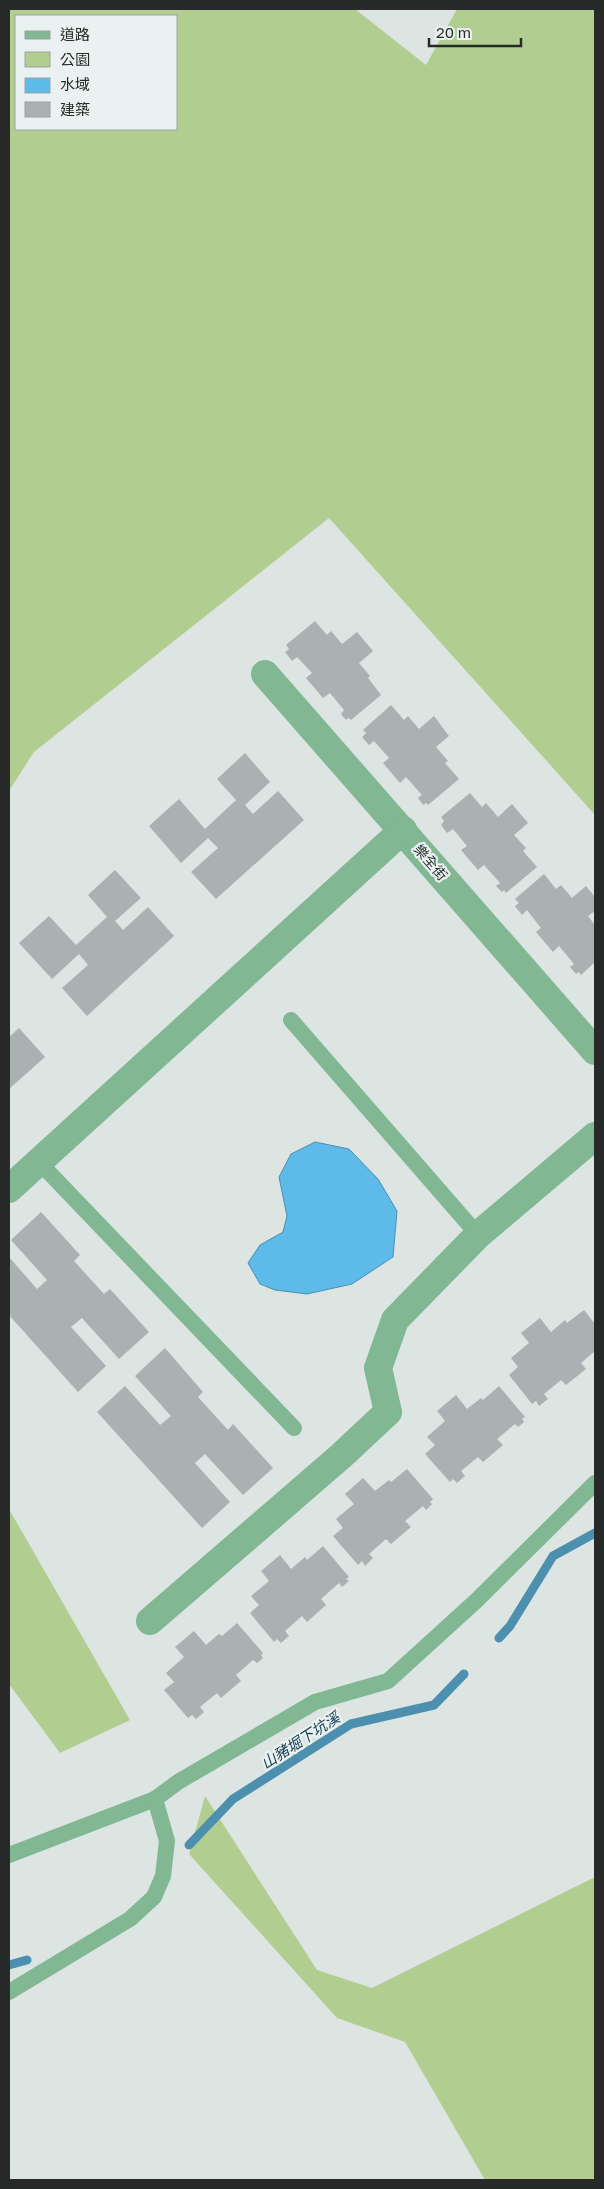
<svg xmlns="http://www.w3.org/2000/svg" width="604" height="2189" font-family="'Golos Text','Noto Sans TC',sans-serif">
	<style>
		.green { fill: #b1ce90; fill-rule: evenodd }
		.water { fill: #5dbae9; stroke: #4d8faf }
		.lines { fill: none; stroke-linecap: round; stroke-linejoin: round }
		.stream { stroke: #4d8faf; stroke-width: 9 }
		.building { fill: #a9b1b2 }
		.service { stroke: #81b793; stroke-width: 16 }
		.minor { stroke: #81b793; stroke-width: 28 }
		.labels { text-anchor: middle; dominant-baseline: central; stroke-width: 4.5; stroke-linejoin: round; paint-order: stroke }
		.street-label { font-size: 14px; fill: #272a29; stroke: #eaf2f1 }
		.water-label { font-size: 15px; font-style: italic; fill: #184155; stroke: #eaf2f1 }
	</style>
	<rect width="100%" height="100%" fill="#dde5e3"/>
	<g class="green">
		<path d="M9,9H355L426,65L457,9H595V815L329,518L34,752L9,791ZM16,16H176V129H16Z"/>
		<polygon points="9,1509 130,1720 60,1753 9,1684"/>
		<polygon points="205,1796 317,1970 372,1988 595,1877 595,2180 485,2180 405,2042 337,2018 189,1854"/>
	</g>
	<polygon class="water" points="315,1142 349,1149 378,1179 397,1211 393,1257 352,1284 307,1294 275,1290 260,1284 248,1263 260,1245 283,1232 287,1216 279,1177 291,1154"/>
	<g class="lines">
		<g class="stream">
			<polyline points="499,1638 510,1626 553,1556 595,1533"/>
			<polyline points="189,1845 233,1799 351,1724 434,1705 464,1674"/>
			<polyline points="9,1965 27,1960"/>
		</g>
	</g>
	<g class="building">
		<polygon points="315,621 327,635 331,631 342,644 357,632 373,651 359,663 370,676 368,678 381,695 351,720 349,718 346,720 341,714 344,710 330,693 323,698 306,678 312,673 297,657 292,661 285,652 289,649 286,645"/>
		<polygon points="391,705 404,720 408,716 419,729 434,716 449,736 436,747 448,761 445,763 459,779 428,805 426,803 423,805 418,798 422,795 406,777 400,783 383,763 389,758 374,741 369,745 362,737 366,733 363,730"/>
		<polygon points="245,753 270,782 245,805 253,814 278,791 304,820 216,899 191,872 218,848 208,838 181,863 149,826 179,799 205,829 236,800 217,779"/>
		<polygon points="470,793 482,807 486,803 498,817 512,804 528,823 514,835 526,848 523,851 537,867 506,893 504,890 502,892 496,886 500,883 484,865 478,870 461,850 467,846 453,829 447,833 441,825 444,821 441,817"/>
		<polygon points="115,870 141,898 115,921 123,930 148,907 174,936 87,1016 62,988 88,965 79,954 52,979 19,943 49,916 76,945 107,917 88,895"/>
		<polygon points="544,874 556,889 561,885 572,898 586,886 595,897 595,911 588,916 595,925 595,962 581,975 579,972 576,974 570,967 574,964 559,946 553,952 536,932 541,928 527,910 522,915 515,906 519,903 515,899"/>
		<polygon points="19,1028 45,1057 9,1089 9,1037"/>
		<polygon points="41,1212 80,1255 74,1261 104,1294 110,1289 149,1332 119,1359 82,1318 71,1327 106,1366 78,1392 9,1315 9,1257 37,1289 47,1280 11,1240"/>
		<polygon points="584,1310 595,1324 595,1351 581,1363 586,1369 566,1385 561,1380 544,1394 548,1399 539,1406 536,1401 532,1404 509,1375 518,1367 511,1358 529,1343 521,1333 540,1318 551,1332 565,1320 567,1323"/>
		<polygon points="165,1348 203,1392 198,1397 228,1430 233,1424 273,1468 243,1495 205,1454 195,1463 230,1502 202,1528 97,1412 125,1386 160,1425 171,1416 135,1376"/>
		<polygon points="499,1386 525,1417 522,1419 524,1422 518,1427 515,1424 497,1439 503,1445 483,1462 478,1457 461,1471 465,1476 457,1483 453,1479 450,1482 425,1454 435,1445 427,1437 445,1421 437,1411 456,1395 467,1409 481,1398 483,1400"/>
		<polygon points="407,1469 433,1499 430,1502 432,1504 426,1510 423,1506 405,1521 411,1527 391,1544 386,1539 369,1554 373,1558 365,1566 362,1561 358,1565 333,1536 343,1528 336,1519 354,1504 345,1494 363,1478 375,1491 389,1480 391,1482"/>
		<polygon points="323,1546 349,1577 346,1579 349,1581 342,1587 339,1583 321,1599 326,1605 307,1622 302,1616 285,1631 289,1636 281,1643 277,1639 274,1642 250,1613 259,1605 251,1596 269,1581 261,1571 280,1555 291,1569 305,1557 307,1560"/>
		<polygon points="237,1623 263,1653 261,1655 263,1658 257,1663 253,1660 236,1675 241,1681 221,1698 217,1693 200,1707 204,1712 196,1719 192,1715 188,1718 164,1690 174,1682 166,1673 184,1657 175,1647 194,1631 206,1645 219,1634 222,1636"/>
	</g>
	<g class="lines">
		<g class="service">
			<polyline points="291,1020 478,1235"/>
			<polyline points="38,1161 294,1428"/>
			<polyline points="9,1855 155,1799"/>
			<polyline points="9,1992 130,1919 154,1897 163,1876 167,1841 155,1799 178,1782 315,1702 388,1681 477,1600 595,1483"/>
		</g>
		<g class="minor">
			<polyline points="265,674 595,1051"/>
			<polyline points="9,1189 403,830"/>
			<polyline points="150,1621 341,1456 388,1412 378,1368 395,1320 478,1235 595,1136"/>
		</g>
	</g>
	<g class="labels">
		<g class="street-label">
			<text transform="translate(431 862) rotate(49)">樂全街</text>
		</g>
		<g class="water-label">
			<text transform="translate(300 1740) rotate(-33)">山豬堀下坑溪</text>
		</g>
	</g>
	<rect width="604" height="2189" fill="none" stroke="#272a29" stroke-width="20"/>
	<rect x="15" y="15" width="162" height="115" fill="#eaf2f1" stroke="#9ca2a1"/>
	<rect x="25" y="31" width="25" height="8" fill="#81b793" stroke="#9ca2a1"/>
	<text x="60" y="40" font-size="15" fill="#272a29">道路</text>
	<rect x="25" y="52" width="25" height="15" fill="#b1ce90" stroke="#9ca2a1"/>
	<text x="60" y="65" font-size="15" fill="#272a29">公園</text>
	<rect x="25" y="78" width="25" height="15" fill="#5dbae9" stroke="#9ca2a1"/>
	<text x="60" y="90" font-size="15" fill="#272a29">水域</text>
	<rect x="25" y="102" width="25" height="15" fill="#a9b1b2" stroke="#9ca2a1"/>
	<text x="60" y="115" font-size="15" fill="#272a29">建築</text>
	<path d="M429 38v8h92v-8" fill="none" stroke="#272a29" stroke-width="2.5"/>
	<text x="436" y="38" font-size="15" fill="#272a29" stroke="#eaf2f1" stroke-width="4" paint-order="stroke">20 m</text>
</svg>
